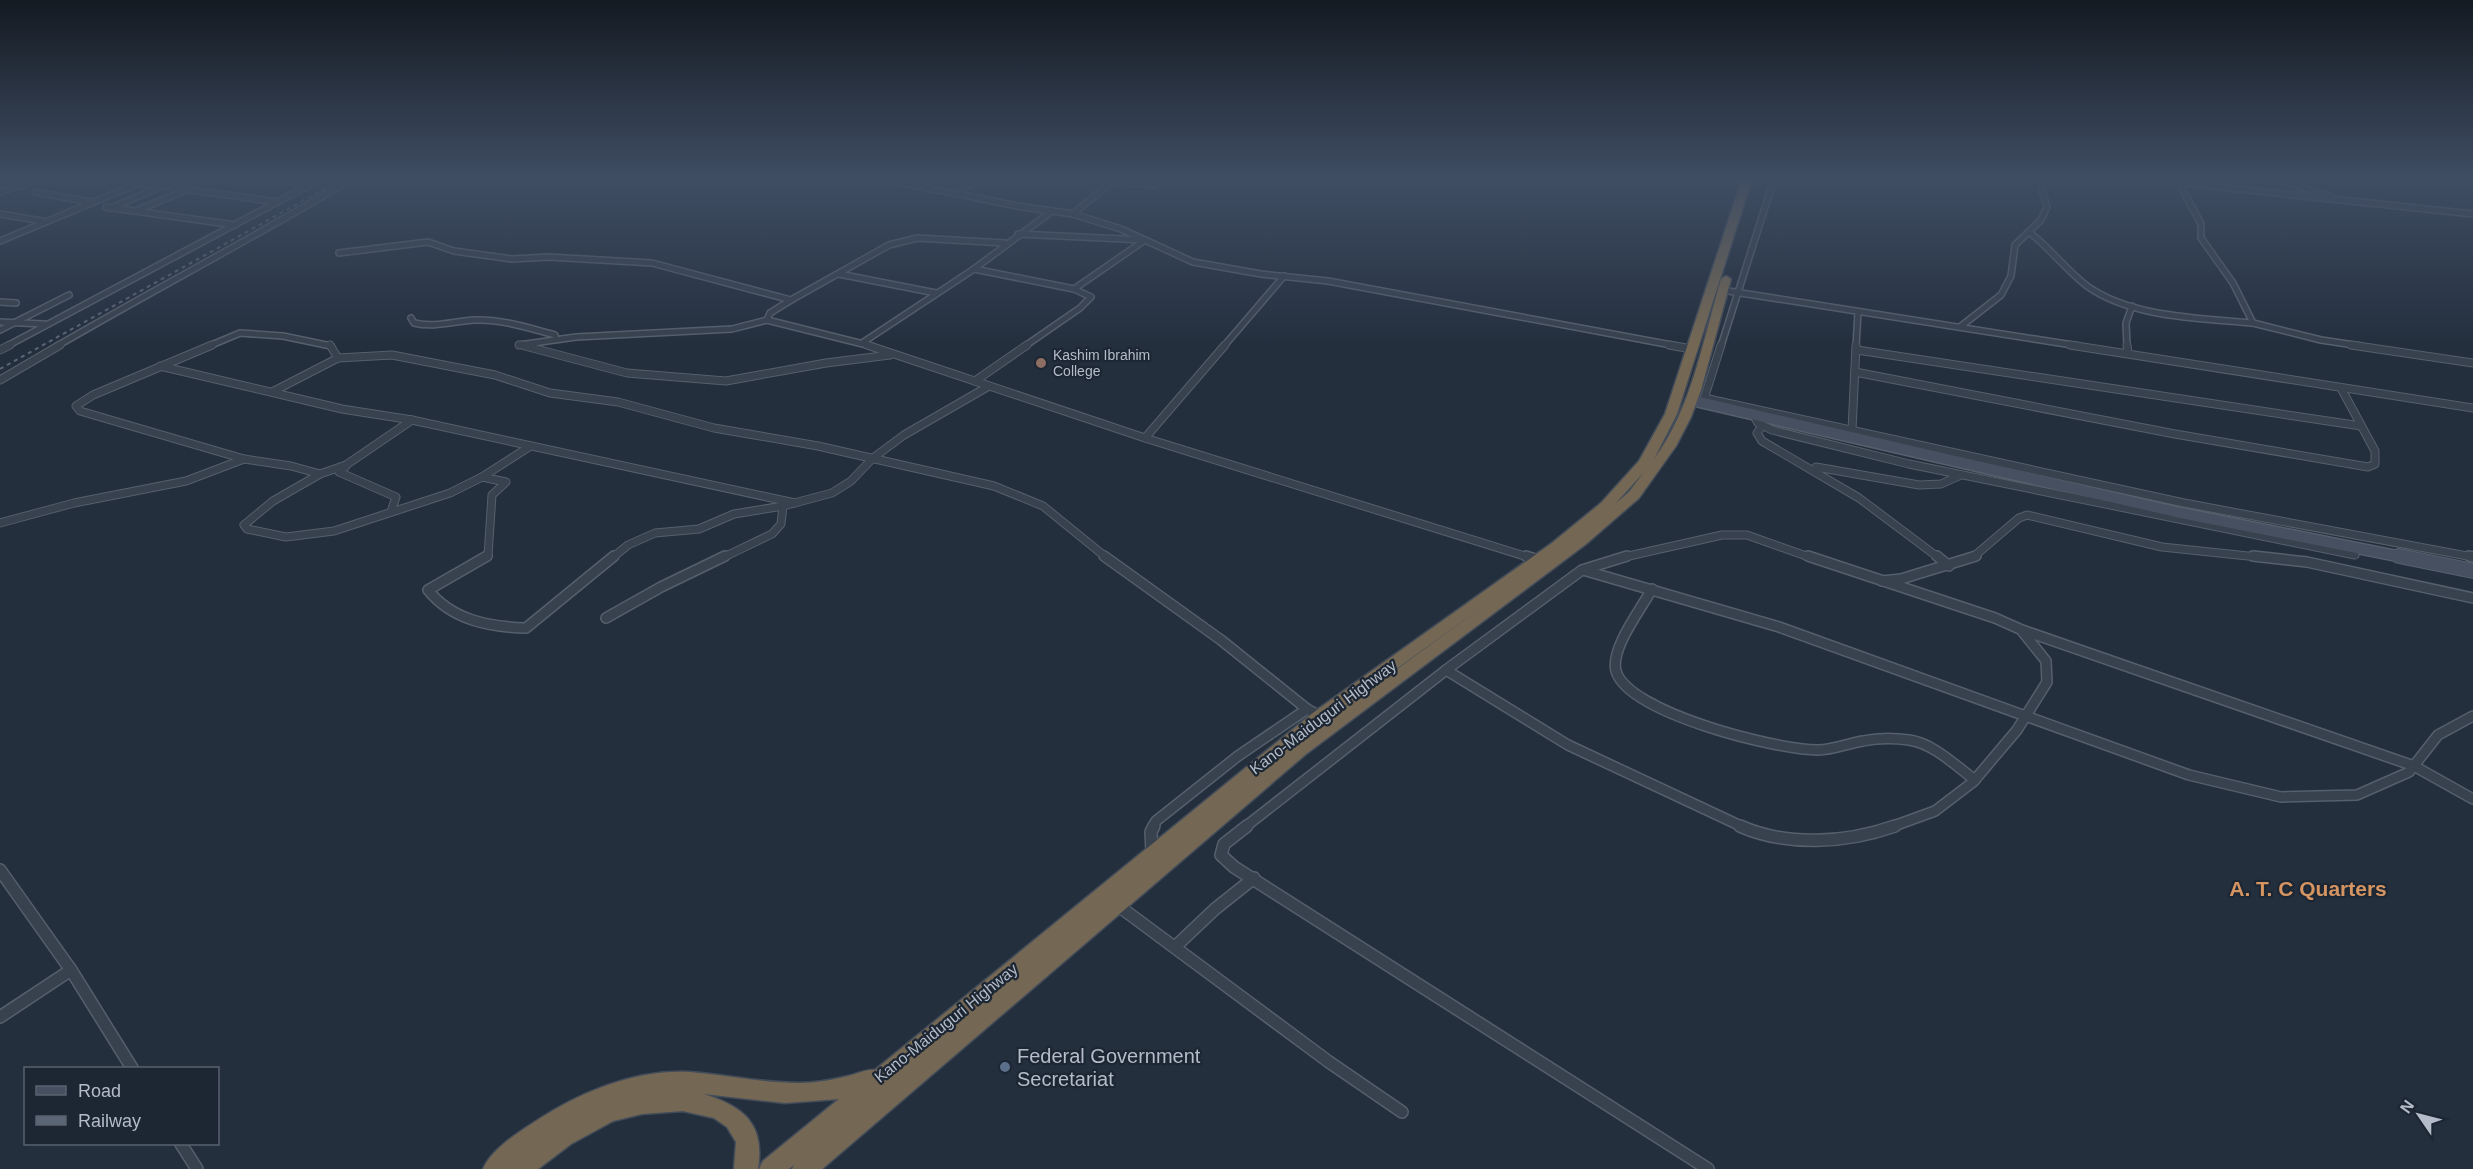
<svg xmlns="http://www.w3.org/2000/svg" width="2473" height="1169" font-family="Arial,sans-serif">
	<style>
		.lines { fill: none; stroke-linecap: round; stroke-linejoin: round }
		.street-far3-casing { stroke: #565f6c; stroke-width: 8 }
		.street-far2-casing { stroke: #565f6c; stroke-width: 9 }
		.street-far1-casing { stroke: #565f6c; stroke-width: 12 }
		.street-casing { stroke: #565f6c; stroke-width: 14 }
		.secondary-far1-casing { stroke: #565f6c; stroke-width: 13 }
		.secondary-casing { stroke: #565f6c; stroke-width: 16 }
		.highway-casing { stroke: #434c59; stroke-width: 3 }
		.street-far3 { stroke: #38414e; stroke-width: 5 }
		.street-far2 { stroke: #38414e; stroke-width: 7 }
		.street-far1 { stroke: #38414e; stroke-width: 9 }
		.street { stroke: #38414e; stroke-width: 11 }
		.secondary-far1 { stroke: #465061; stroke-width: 10 }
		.secondary { stroke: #465061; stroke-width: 14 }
		.highway { fill: #746855; fill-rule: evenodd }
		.rail { stroke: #5a6575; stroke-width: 2; stroke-dasharray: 4 4; stroke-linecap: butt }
		.education-dot { fill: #8d6e63; stroke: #1d2633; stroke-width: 2 }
		.service-dot { fill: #5c6f8a; stroke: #1d2633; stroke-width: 2 }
		.labels { text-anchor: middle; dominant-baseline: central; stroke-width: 4.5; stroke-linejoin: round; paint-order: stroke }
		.far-poi-label { font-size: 14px; fill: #b4bcc9; stroke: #1d2633; text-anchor: start }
		.street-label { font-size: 16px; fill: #b4bcc9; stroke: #1d2633 }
		.near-poi-label { font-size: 20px; fill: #b4bcc9; stroke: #1d2633; text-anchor: start }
		.near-neighbourhood-label { font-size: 21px; font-weight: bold; fill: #d59563; stroke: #1d2633 }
	</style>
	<rect width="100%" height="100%" fill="#242f3e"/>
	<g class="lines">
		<g class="street-far3-casing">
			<g id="street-far3">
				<polyline points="113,179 277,202"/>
				<polyline points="884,179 1017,206 1073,214 1121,229 1193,262 1261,274 1328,281 1677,346"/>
				<polyline points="1075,179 1154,185 1164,179"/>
				<polyline points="1725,179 1746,182"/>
				<polyline points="2144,179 2473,214"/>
				<polyline points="2275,179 2332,197"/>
				<polyline points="311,184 319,179"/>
				<polyline points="0,192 42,179"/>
				<polyline points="35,192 91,202"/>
				<polyline points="956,193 980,179"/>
				<polyline points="106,207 235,225"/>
				<polyline points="111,208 160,187"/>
				<polyline points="135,211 184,191"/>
				<polyline points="0,214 42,221"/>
				<polyline points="1073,214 1114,180"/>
				<path d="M2029,232C2050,248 2066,270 2087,286C2132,318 2200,318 2253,323L2233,283L2201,238V224L2179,183"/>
				<polyline points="1018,234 1145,240 1074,289"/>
				<polyline points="0,241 137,184"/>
				<polyline points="339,253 428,242 454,251 512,259 549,257 652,263 791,300"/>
				<polyline points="974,269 1074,289 1091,297 1080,308 1025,346"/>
				<polyline points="839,274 936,293"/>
				<polyline points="1722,290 2079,346"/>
				<polyline points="0,302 16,303"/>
				<path d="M411,318L414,323C435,328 454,321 475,320C502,319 529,328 555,335L556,339"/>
				<polyline points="767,320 770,313 791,300 889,245 917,238 1005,243"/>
				<polyline points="0,322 44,324"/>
				<polyline points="2253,323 2321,340 2361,346"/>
				<polyline points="1960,327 2001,295 2011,276 2015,245 2041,220 2047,207 2039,179"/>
				<polyline points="0,330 69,295"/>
				<polyline points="862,343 974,269 1052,211"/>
				<polyline points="519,345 576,337 732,329 767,320 871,346"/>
				<polyline points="7,346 311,184 278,179"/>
				<path d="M57,346C155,289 255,237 352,179"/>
				<polyline points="209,346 240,333 283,336 331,346"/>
				<polyline points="1224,346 1284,276"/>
				<polyline points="1721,346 1774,179"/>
				<polyline points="1856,346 1858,312"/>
				<polyline points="2127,346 2126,323 2132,306"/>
			</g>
		</g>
		<g class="street-far2-casing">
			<g id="street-far2">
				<polyline points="212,345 93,395 76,406 80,411 244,459 291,466 320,474"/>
				<polyline points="330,345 338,358"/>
				<polyline points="519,345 522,345"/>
				<polyline points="867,345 1145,438 1531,558"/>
				<polyline points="1669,345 1692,349"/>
				<polyline points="2070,345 2473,408"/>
				<polyline points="2127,345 2128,353"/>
				<polyline points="2351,345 2473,363"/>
				<polyline points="525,346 627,373 726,381 826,363 890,355"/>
				<polyline points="0,350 10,345"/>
				<polyline points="1857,350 2361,426"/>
				<polyline points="160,366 342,409 412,420 795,503"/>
				<polyline points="1855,372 2175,434 2368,467 2375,464 2375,451 2341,388"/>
				<polyline points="0,380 60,345"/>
				<polyline points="975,381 1027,345"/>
				<polyline points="274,391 338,358 392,355 495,375 550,393 618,402 714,428 818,446 994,486 1043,506 1107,558"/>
				<polyline points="1704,398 2184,503 2473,557"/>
				<polyline points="1703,402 1721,345"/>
				<polyline points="1753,414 1758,423 1772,430 1909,464 2355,555"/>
				<polyline points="412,420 346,465 320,474 273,501 244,525 247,529 286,537 334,531 450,493 482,477 529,447"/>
				<polyline points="1762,426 1757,433 1762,441 1859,498 1939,558"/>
				<polyline points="1852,430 1856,345"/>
				<polyline points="1145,438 1225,345"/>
				<polyline points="346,466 339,472 396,497 391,512"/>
				<polyline points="1816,467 1919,485 1941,484 1961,475"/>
				<polyline points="482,477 506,482 492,495 488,556 485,558"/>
				<polyline points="0,523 74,503 186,481 244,459"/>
				<polyline points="612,558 628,545 655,533 699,529 734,514 783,506 832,493 851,481 873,458 904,435 989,386"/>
				<polyline points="722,558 772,534 781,524 783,506"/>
				<polyline points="1620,558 1722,535 1747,535 1812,558"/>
				<polyline points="1972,558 2019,518 2027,515 2162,547 2267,558"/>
			</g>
		</g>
		<g class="street-far1-casing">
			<g id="street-far1">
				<path d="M487,556L428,590C452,620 489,627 526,628L614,556"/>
				<polyline points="1104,556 1221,640 1307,709 1320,716"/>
				<polyline points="1526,556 1538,560"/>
				<polyline points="1808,556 1995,618 2022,630 2414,766 2473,799"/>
				<polyline points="1937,556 1949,566"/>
				<polyline points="2253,556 2307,562 2473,598"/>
				<polyline points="2469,556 2473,557"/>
				<polyline points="1583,570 1779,627 2189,775 2281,797 2357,795 2409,772 2438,735 2473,716"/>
				<polyline points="1882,581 1901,579 1976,556"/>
				<path d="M1652,589C1641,609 1610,649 1616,671C1628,713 1777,750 1818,750C1833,750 1849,743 1863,741C1877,738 1895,738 1909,740C1933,743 1956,766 1975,780"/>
				<polyline points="606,618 661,587 725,556"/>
				<polyline points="1446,670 1568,745 1743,827"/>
				<polyline points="1153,827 1156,821 1238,756 1307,709"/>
				<polyline points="1245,827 1446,670 1582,570 1627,556"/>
				<polyline points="1891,827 1935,811 1973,782 2017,730 2047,682 2046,661 2022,631"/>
			</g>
		</g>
		<g class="street-casing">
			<g id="street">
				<polyline points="1247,826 1224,844 1221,855 1234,867 1708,1169"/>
				<path d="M1740,826C1787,847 1847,843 1895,826"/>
				<polyline points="1152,853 1151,832 1154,826"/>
				<polyline points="0,870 71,970 132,1068"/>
				<polyline points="1116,904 1329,1062 1402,1112"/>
				<polyline points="1177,945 1215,909 1254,878"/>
				<polyline points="0,1017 71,970"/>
				<polyline points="181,1144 197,1169"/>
			</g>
		</g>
		<g class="secondary-far1-casing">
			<polyline id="secondary-far1" points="1691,400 2176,512 2407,558"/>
		</g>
		<g class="secondary-casing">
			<polyline id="secondary" points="2399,556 2473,571"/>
		</g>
		<g class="highway-casing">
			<path id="highway" d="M1742,179H1752L1677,414L1654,459C1692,408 1703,340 1721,279L1726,276L1731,279L1701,390L1691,417L1676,446L1639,498L1586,544L1306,754L822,1169H792L794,1165L789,1169H759L763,1161L839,1099L785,1103L704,1094C744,1107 765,1124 758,1169H734L736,1142L727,1127L714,1118L683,1111L642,1114L613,1121L571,1144L538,1169H483C491,1150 516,1134 533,1123C578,1093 634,1069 690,1072C727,1075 762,1083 799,1083C816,1083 832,1080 848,1076C857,1074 866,1069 875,1070L1314,712L1552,543L1601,503L1639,461L1665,414ZM1644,472L1629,492L1615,504ZM1486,604L1306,736L1326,720Z"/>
		</g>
		<use href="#street-far3" class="street-far3"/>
		<use href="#street-far2" class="street-far2"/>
		<use href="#street-far1" class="street-far1"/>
		<use href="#street" class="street"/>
		<use href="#secondary-far1" class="secondary-far1"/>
		<use href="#secondary" class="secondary"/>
		<use href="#highway" class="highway"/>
		<polyline class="rail" points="0,369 342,179"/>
	</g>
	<linearGradient id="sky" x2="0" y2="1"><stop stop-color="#141a22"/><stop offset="0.52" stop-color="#3f4d63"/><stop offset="1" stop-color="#3f4d63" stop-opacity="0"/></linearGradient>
	<rect width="2473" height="343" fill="url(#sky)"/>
	<circle class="education-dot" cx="1041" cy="363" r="6"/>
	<circle class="service-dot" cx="1005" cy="1067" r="6"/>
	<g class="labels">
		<g class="far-poi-label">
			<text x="1053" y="355">Kashim Ibrahim<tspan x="1053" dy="16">College</tspan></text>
		</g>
		<g class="street-label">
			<text transform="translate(1323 717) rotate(-37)">Kano-Maiduguri Highway</text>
			<text transform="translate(946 1023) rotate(-39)">Kano-Maiduguri Highway</text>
		</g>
		<g class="near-poi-label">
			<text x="1017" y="1056">Federal Government<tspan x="1017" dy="23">Secretariat</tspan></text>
		</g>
		<g class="near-neighbourhood-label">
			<text x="2308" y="888">A. T. C Quarters</text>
		</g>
	</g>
	<rect x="24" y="1067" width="195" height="78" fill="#1d2633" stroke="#59626f" stroke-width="1.5"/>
	<rect x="36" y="1086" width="30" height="9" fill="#465061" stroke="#59626f" stroke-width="1.5"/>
	<text x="78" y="1097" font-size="18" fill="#b4bcc9">Road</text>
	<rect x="36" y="1116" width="30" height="9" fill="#5a6575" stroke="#59626f" stroke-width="1.5"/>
	<text x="78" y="1127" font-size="18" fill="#b4bcc9">Railway</text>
	<g transform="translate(2419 1115) rotate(305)" stroke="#1d2633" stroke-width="4.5" paint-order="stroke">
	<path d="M0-4.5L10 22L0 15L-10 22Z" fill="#b4bcc9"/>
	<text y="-9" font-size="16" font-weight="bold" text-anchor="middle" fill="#b4bcc9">N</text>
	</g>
</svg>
